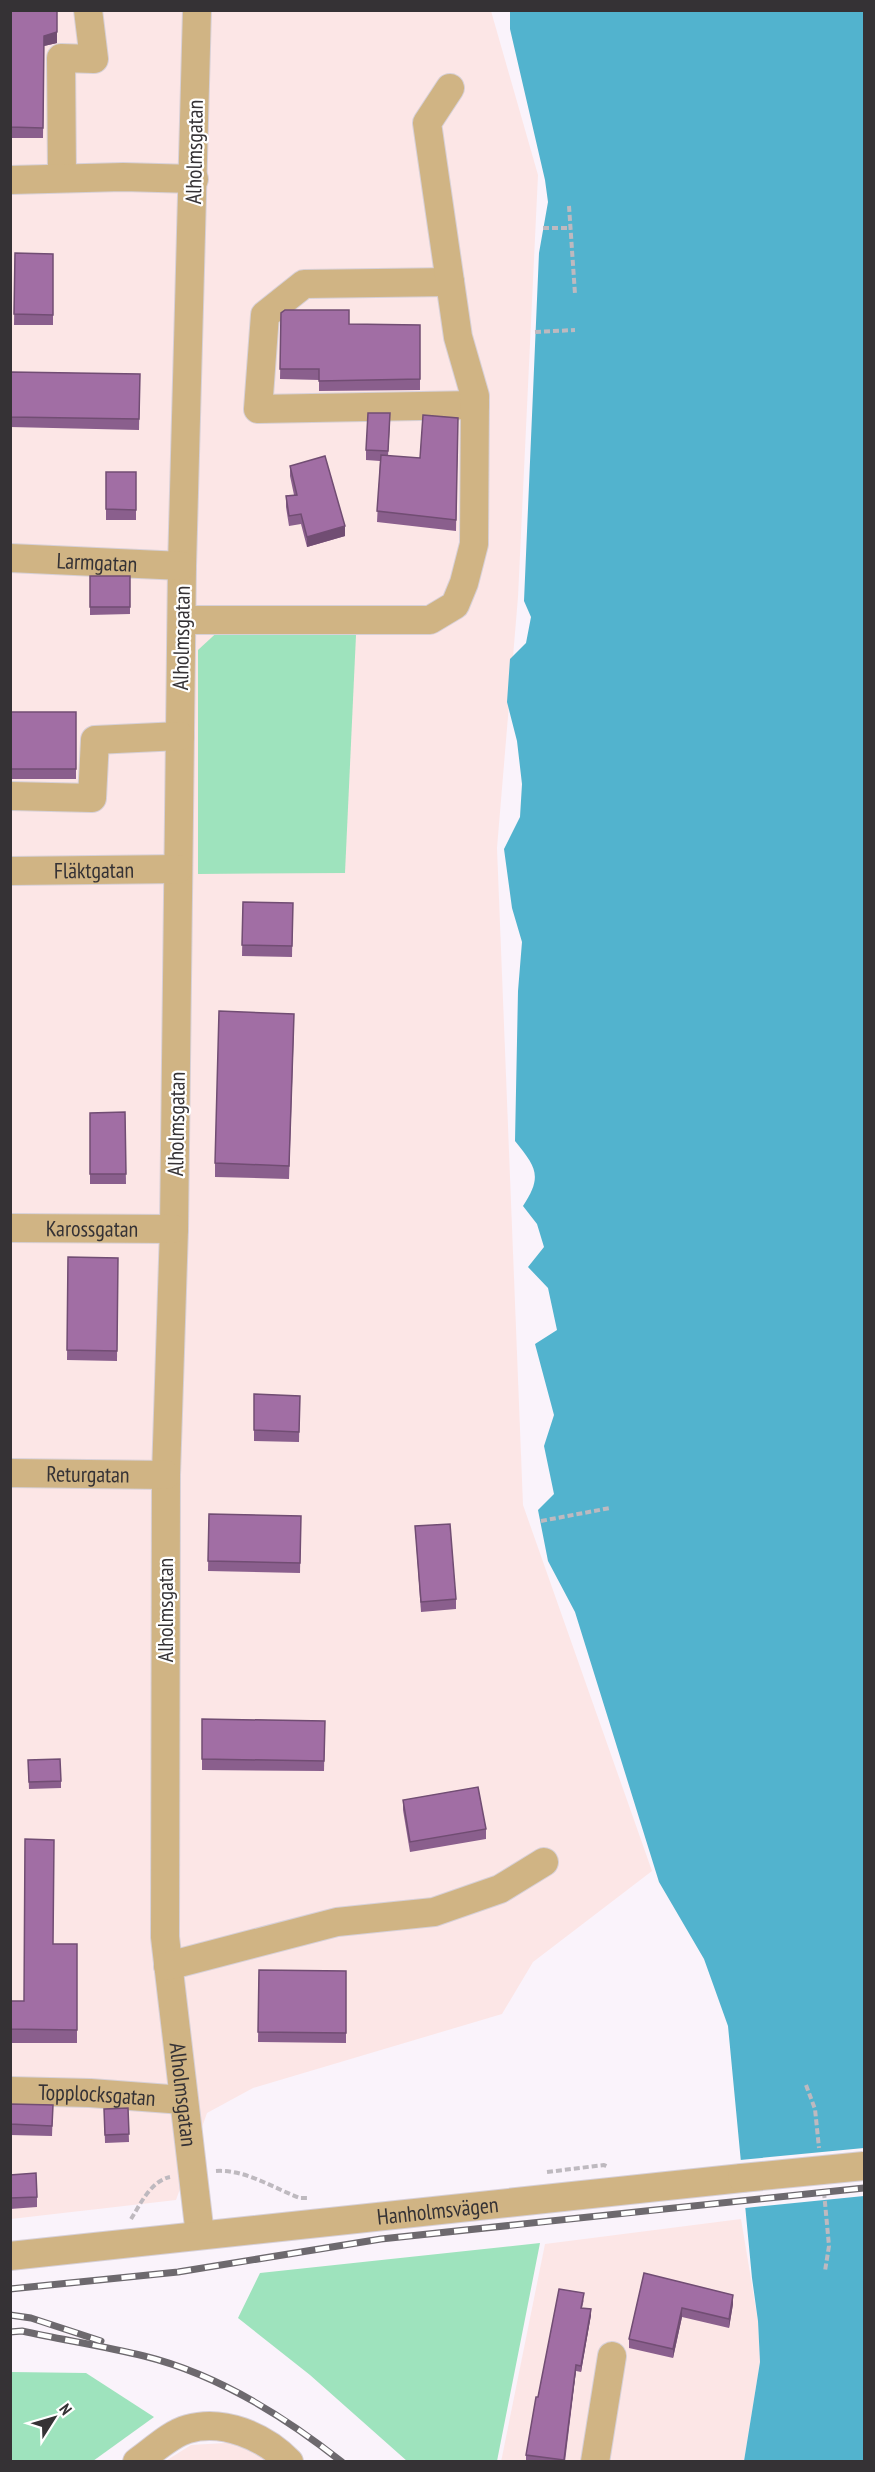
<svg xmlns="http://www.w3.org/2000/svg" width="875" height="2472" font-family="'PT Sans Narrow',sans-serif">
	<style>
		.industrial { fill: #fce6e6 }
		.green { fill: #9ee3bd }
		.water { fill: #52b3ce }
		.pier { fill: #faf3fb }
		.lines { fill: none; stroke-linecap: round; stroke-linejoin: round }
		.minor-casing { stroke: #d7d0d7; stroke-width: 30 }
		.path { stroke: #beb9bf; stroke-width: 4; stroke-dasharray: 6 3; stroke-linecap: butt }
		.minor { stroke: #d0b484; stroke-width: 28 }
		.rail-casing { stroke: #6d696e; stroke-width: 7 }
		.rail { stroke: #fff; stroke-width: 4.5; stroke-dasharray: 14; stroke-linecap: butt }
		.minor-bridge-casing { stroke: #d7d0d7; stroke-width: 30; stroke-linecap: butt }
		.minor-bridge { stroke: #d0b484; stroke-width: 28 }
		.wall { fill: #8a5f8d }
		.shaded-wall { fill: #714d73 }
		.building { fill: #a16ea4; stroke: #714d73; stroke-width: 1.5 }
		.labels { text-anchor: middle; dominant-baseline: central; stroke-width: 4.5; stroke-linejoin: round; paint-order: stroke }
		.street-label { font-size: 22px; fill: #353235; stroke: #fff }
	</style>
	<rect width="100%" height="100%" fill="#faf3fb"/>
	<g class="industrial">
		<polygon points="10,11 491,11 538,175 518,597 497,848 523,1505 652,1871 533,1962 502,2014 253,2088 207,2113 176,2200 11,2219"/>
		<polygon points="741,2219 758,2321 760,2362 744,2461 501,2462 545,2244"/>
		<polygon points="242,2442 270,2462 164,2462 191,2445"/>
	</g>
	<g class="green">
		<polygon points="224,626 356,635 345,873 198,874 198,650"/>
		<polygon points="540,2243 497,2461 407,2461 310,2375 238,2318 260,2273"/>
		<polygon points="11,2372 86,2373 154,2417 93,2461 11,2461"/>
	</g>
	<path class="water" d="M510,11H864V2461H744L760,2362L758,2321L752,2278L728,2026L704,1959L659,1882L575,1612L548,1561L538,1510L554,1494L544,1446L554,1415L535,1344L557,1330L548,1288L528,1267L544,1247L537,1224L523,1206C543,1176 536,1167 515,1141L518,991L522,942L512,908L504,849L520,817L522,784L517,741L507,702L510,659L526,643L531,617L524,601L539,253L548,202L545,180L510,29Z"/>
	<polygon class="pier" points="864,2148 864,2196 745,2208 740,2160"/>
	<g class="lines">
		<g class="minor-casing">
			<g id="minor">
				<path id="s1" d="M197,10L182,566L174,1229L166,1475L165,1937L200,2235"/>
				<polyline points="62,178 61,58 94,59 88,10"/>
				<polyline points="10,180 123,177 194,179"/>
				<polyline points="450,282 304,284 265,315 258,409 475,405"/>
				<path id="s2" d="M10,558L182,566"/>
				<polyline points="182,620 430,620 455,605 464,583 474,544 475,396 458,337 427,123 450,88"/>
				<polyline points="10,796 92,798 95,740 180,736"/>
				<path id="s3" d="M10,871L178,869"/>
				<path id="s4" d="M10,1228L174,1229"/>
				<path id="s5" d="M10,1473L166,1475"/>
				<polyline points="168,1966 337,1922 434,1912 500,1889 544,1862"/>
				<path id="s6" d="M10,2091L90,2093L183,2100"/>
				<path id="s7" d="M10,2256L742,2178"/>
				<path d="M137,2462C153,2451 170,2434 188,2429C223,2419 264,2436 289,2462"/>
				<polyline points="595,2462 612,2356"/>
			</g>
		</g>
		<g class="path">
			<polyline points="569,206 575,294"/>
			<polyline points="543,228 571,228"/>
			<polyline points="535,332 575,330"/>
			<polyline points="541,1521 610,1508"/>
			<polyline points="806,2085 815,2109 819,2148"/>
			<path d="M216,2171C245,2169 273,2188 300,2198H308"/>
			<polyline points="547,2172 604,2165 608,2167"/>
			<polyline points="824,2192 829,2246 825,2271"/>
			<path d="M131,2219C141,2203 151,2181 170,2177"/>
		</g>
		<use href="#minor" class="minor"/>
		<g class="rail-casing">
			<g id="rail">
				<polyline points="10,2289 178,2272 381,2239 864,2188"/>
				<polyline points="10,2315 31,2318 101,2341"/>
				<path d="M10,2332L22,2331C63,2340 104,2346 144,2356C217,2374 284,2416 342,2462"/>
			</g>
		</g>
		<use href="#rail" class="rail"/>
		<g class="minor-bridge-casing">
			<polyline id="minor-bridge" points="742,2178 864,2166"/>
		</g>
		<use href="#minor-bridge" class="minor-bridge"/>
	</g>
	<g class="wall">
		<polygon points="10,10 57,43 44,46 43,138 10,138"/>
		<polygon points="15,253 53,254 53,325 14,325"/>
		<polygon points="281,313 349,324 420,325 420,390 319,391 319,380 280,379"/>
		<polygon points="10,372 140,374 139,430 10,427"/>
		<polygon points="458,418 456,531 377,522 380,461 366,460 366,450 390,423 388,456 420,458"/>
		<polygon points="290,466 345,536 307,547 301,524 289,526 286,507 286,496 294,495 290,476"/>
		<rect x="106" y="472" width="30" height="48"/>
		<polygon points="90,576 130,576 130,614 90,615"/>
		<rect x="10" y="712" width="66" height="67"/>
		<polygon points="243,902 293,903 292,957 242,956"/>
		<polygon points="294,1027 289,1179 215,1177 215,1163"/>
		<polygon points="125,1112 126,1184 90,1184 90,1113"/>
		<polygon points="68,1257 118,1258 117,1361 67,1360"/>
		<polygon points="254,1394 300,1396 299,1442 254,1441"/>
		<polygon points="209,1514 301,1516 300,1573 208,1571"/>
		<polygon points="415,1526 456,1599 456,1609 421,1612"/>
		<polygon points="202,1719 325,1721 324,1771 202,1770"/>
		<polygon points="28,1760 61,1781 61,1788 29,1789"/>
		<polygon points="403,1800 486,1829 486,1839 410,1852 403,1810"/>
		<polygon points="53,1944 77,1944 77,2043 10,2043 10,2001 24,2001"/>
		<polygon points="259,1970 346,1971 346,2043 258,2042"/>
		<polygon points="10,2104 53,2105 52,2136 10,2135"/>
		<polygon points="128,2108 129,2142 105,2143 104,2109"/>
		<polygon points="10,2175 37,2197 37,2207 10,2209"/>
		<polygon points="644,2273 733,2304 729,2328 682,2317 673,2358 629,2348 629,2339"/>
		<polygon points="584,2299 582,2308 591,2315 581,2372 576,2371 565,2462 526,2461 526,2455 538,2397"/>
	</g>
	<g class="shaded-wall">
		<polygon points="57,10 57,43 44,46 43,138 44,36"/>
		<polygon points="345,526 345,536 307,547 307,537"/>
		<polygon points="733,2295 733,2304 729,2328 729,2319"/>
		<polygon points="682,2308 682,2317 673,2358 673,2349"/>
		<polygon points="591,2309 591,2315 581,2372 581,2366"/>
		<polygon points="576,2365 576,2371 564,2462"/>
	</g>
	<g class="building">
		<polygon points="10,10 57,10 57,32 44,36 43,128 10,127"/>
		<polygon points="15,253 53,254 53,315 14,314"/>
		<polygon points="285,310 349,310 349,324 420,325 420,379 319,381 319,369 280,369 281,313"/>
		<polygon points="10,372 140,374 139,419 10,417"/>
		<polygon points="368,413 390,413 388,451 366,450"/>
		<polygon points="423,415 458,418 456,520 377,511 381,455 420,458"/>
		<polygon points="325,456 345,526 307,537 301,514 289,516 286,496 297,495 290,466"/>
		<polygon points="106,472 136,472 136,510 106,509"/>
		<rect x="90" y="576" width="40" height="31"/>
		<rect x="10" y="712" width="66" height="57"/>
		<polygon points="243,902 293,903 292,946 242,945"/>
		<polygon points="219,1011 294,1014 289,1166 215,1163"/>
		<polygon points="125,1112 126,1174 90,1174 90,1113"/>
		<polygon points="68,1257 118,1258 117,1351 67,1350"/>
		<polygon points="254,1394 300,1396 299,1432 254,1430"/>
		<polygon points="209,1514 301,1516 300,1563 208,1561"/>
		<polygon points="450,1524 456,1599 421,1602 415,1526"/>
		<polygon points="202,1719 325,1721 324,1761 202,1759"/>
		<polygon points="60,1759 61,1781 29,1782 28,1760"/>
		<polygon points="478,1787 486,1829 410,1842 403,1800"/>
		<polygon points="25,1839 54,1840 53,1944 77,1944 77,2030 10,2029 10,2001 24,2001"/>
		<polygon points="259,1970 346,1971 346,2033 258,2032"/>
		<polygon points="10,2104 53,2105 52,2126 10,2124"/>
		<polygon points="128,2108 129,2134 105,2135 104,2109"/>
		<polygon points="36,2173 37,2197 10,2198 10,2175"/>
		<polygon points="644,2273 733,2295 729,2319 682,2308 673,2349 629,2339"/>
		<polygon points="559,2289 584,2293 581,2308 591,2309 581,2366 576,2365 564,2460 526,2455 536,2397 538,2397"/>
	</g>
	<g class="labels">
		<g class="street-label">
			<text transform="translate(194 152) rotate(-89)">Alholmsgatan</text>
			<text stroke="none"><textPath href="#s2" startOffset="87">Larmgatan</textPath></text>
			<text transform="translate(181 638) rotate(-89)">Alholmsgatan</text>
			<text stroke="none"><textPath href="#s3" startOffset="84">Fläktgatan</textPath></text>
			<text transform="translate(176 1124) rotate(-89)">Alholmsgatan</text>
			<text stroke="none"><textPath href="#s4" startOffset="82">Karossgatan</textPath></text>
			<text stroke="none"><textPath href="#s5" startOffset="78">Returgatan</textPath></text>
			<text transform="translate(165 1610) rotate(-90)">Alholmsgatan</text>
			<text stroke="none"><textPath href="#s6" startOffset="87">Topplocksgatan</textPath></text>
			<text stroke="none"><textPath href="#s1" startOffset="2086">Alholmsgatan</textPath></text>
			<text stroke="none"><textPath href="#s7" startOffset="430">Hanholmsvägen</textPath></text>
		</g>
	</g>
	<rect width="875" height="2472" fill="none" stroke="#353235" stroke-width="24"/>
	<g transform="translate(54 2418) rotate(53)" stroke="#ffffff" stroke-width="4.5" paint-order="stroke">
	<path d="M0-4.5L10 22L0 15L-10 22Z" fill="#353235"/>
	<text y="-9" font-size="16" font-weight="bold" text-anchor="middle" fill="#353235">N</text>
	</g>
</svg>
